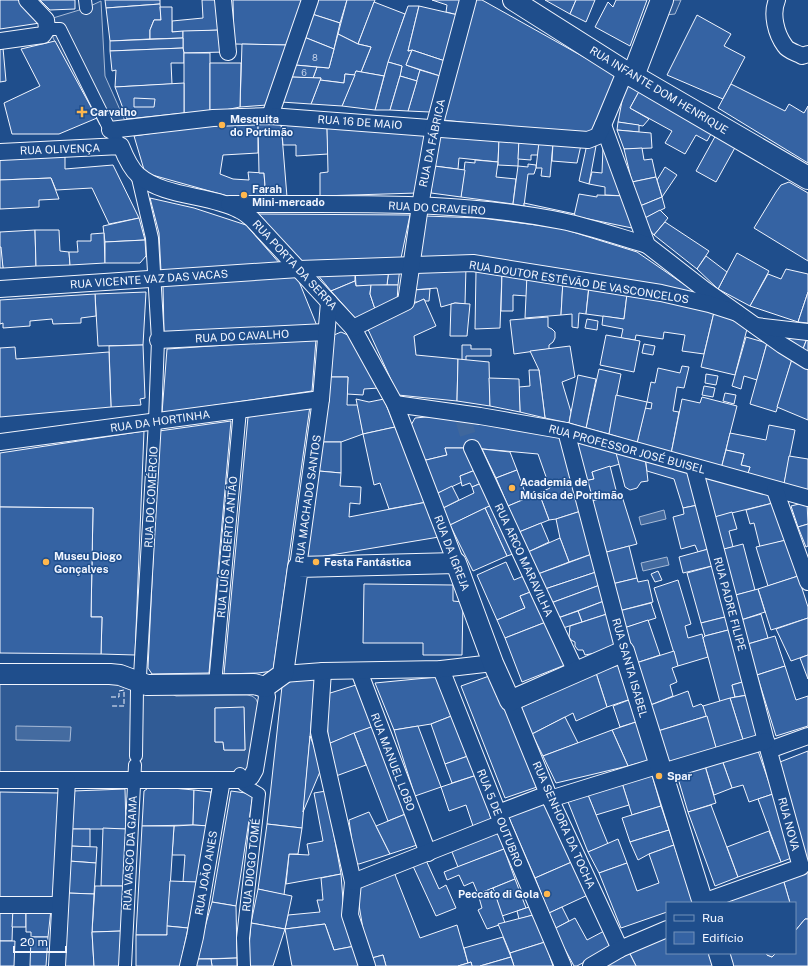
<svg xmlns="http://www.w3.org/2000/svg" width="808" height="966" font-family="'Public Sans',sans-serif">
	<style>
		.built { fill: #305b95; stroke: #a8bbd7; fill-rule: evenodd }
		.water { fill: #446ba0; stroke: #a8bbd7 }
		.building { fill: #3563a3; stroke: #f2f6ff }
		.lines { fill: none; stroke-linecap: round; stroke-linejoin: round }
		.minor-tunnel { stroke: #3f679d; stroke-width: 16; stroke-dasharray: 16 8; stroke-linecap: butt }
		.pedestrian-casing { stroke: #f2f6ff; stroke-width: 14 }
		.minor-casing { stroke: #f2f6ff; stroke-width: 18 }
		.tertiary-casing { stroke: #f2f6ff; stroke-width: 22 }
		.secondary-casing { stroke: #f2f6ff; stroke-width: 24 }
		.pedestrian { stroke: #1f4e8c; stroke-width: 12 }
		.minor { stroke: #1f4e8c; stroke-width: 16 }
		.tertiary { stroke: #1f4e8c; stroke-width: 20 }
		.secondary { stroke: #1f4e8c; stroke-width: 22 }
		.fence { stroke: #f2f6ff; stroke-width: 1; stroke-dasharray: 5 2; stroke-linecap: butt }
		.poi-dot { fill: #ffb74d; stroke: #1f4e8c; stroke-width: 1.5 }
		.labels { text-anchor: middle; dominant-baseline: central; stroke-width: 3; stroke-linejoin: round; paint-order: stroke }
		.number-label { font-size: 9px; fill: #c3d1e8 }
		.street-label { font-size: 11px; fill: #f2f6ff; stroke: #1f4e8c }
		.poi-label { font-size: 11px; font-weight: bold; fill: #f2f6ff; stroke: #1f4e8c; text-anchor: start }
	</style>
	<rect width="100%" height="100%" fill="#1f4e8c"/>
	<g class="built">
		<polygon points="662,0 681,0 675,14 656,16"/>
		<polygon points="101,1 105,76 125,121 100,125 53,38 53,18 86,8"/>
		<path d="M0,680H111L166,691L176,696L247,695L252,696L256,699L258,704L250,766L242,774L0,775ZM215,708H244L245,750H224L223,742H215Z"/>
	</g>
	<g class="water">
		<polygon points="664,510 666,519 641,525 639,517"/>
		<polygon points="667,557 669,565 643,571 641,563"/>
		<polygon points="16,726 71,727 70,741 16,740"/>
	</g>
	<g class="building">
		<polygon points="0,0 18,0 40,23 0,29"/>
		<polygon points="40,0 75,0 75,9 50,10"/>
		<polygon points="105,0 160,0 160,4 106,8"/>
		<polygon points="202,0 220,0 221,30 172,32 172,21 203,18"/>
		<polygon points="233,0 303,0 287,45 234,44"/>
		<polygon points="317,0 347,0 340,23 312,14"/>
		<polygon points="347,0 375,0 358,44 338,34"/>
		<polygon points="432,0 463,0 458,15 446,12 447,5"/>
		<polygon points="475,0 482,0 616,75 594,132 583,135 443,120"/>
		<polygon points="545,0 576,0 570,14"/>
		<polygon points="576,0 595,0 586,22 570,14"/>
		<polygon points="616,0 647,0 630,46 595,27 608,2 613,7"/>
		<polygon points="374,2 405,14 384,76 361,72 371,47 358,44"/>
		<polygon points="160,4 161,20 154,20 150,30 150,39 110,41 106,8"/>
		<polygon points="408,6 419,6 408,51 412,50 406,65 420,70 417,81 400,76 402,66 388,62"/>
		<polygon points="419,6 458,15 445,61 412,50 408,51"/>
		<polygon points="160,7 172,7 172,32 183,31 183,38 150,39 150,30 154,20 161,20"/>
		<polygon points="312,14 340,23 334,49 304,37"/>
		<polygon points="697,15 731,34 724,46 745,57 723,99 667,75"/>
		<polygon points="221,30 225,52 184,53 183,48 183,31"/>
		<polygon points="338,34 358,44 371,47 361,72 356,71 355,75 345,74 344,83 320,80 321,78 313,78 317,67 329,68"/>
		<polygon points="304,37 334,49 329,68 295,65"/>
		<polygon points="183,38 183,48 110,51 110,41"/>
		<polygon points="55,41 97,118 59,134 12,134 4,103 40,86 21,49"/>
		<polygon points="242,44 287,45 267,105 240,107"/>
		<polygon points="3,48 6,81 0,82 0,49"/>
		<polygon points="183,48 184,53 184,63 171,63 172,84 115,87 116,70 112,71 110,51"/>
		<polygon points="412,50 445,61 440,76 406,65"/>
		<rect x="184" y="53" width="26" height="60"/>
		<polygon points="388,62 402,66 400,76 390,110 375,110"/>
		<polygon points="210,63 241,63 240,107 210,113"/>
		<polygon points="295,65 317,67 313,78 291,77"/>
		<polygon points="420,70 440,76 430,112 408,111"/>
		<polygon points="356,71 384,76 375,110 342,106"/>
		<polygon points="345,74 355,75 342,106 311,104 320,80 344,83"/>
		<polygon points="400,76 417,81 408,111 390,110"/>
		<polygon points="291,77 321,78 311,104 281,102"/>
		<polygon points="626,80 642,86 630,108 649,119 643,126 618,122"/>
		<polygon points="184,83 184,113 127,119 115,87"/>
		<polygon points="731,84 785,111 789,104 804,113 808,106 808,163 718,108"/>
		<polygon points="642,86 715,127 707,141 696,135 685,154 665,143 672,131 630,108"/>
		<polygon points="134,98 155,99 154,107 134,107"/>
		<polygon points="618,122 639,125 639,132 617,130"/>
		<polygon points="258,123 258,153 223,155 220,174 233,179 249,180 248,172 264,173 266,198 231,197 145,173 134,136 194,127"/>
		<polygon points="258,123 281,123 287,197 266,198 264,173 259,173"/>
		<polygon points="281,123 327,127 328,154 296,156 296,145 283,145"/>
		<polygon points="327,127 425,134 417,193 320,196 320,173 328,172"/>
		<polygon points="617,130 651,133 652,148 624,149"/>
		<polygon points="438,133 499,139 498,162 459,158 458,169 434,166"/>
		<polygon points="717,133 737,144 716,182 696,171"/>
		<polygon points="499,139 519,139 518,166 498,165"/>
		<polygon points="519,139 539,142 538,155 531,155 531,160 518,159"/>
		<polygon points="539,142 553,143 550,177 541,176 542,168 536,168"/>
		<polygon points="553,143 581,145 577,163 552,161"/>
		<polygon points="587,144 596,146 589,184 579,181"/>
		<polygon points="603,147 627,196 605,195 605,187 589,184 592,172 602,173"/>
		<polygon points="642,148 644,160 652,159 656,177 632,182 624,149"/>
		<polygon points="65,155 65,169 113,165 139,218 109,224 92,188 56,190 51,178 0,180 0,157"/>
		<polygon points="475,160 498,162 496,177 516,179 513,204 461,197 465,162 475,163"/>
		<polygon points="528,164 536,165 536,168 534,174 528,174 524,206 513,204 518,166 528,167"/>
		<polygon points="434,166 465,170 461,197 431,193"/>
		<polygon points="665,167 677,175 662,197 657,180"/>
		<polygon points="656,177 662,197 640,206 632,182"/>
		<polygon points="51,178 59,199 39,200 39,207 0,209 0,180"/>
		<polygon points="789,182 808,193 808,261 754,228 776,192 781,185"/>
		<polygon points="579,194 597,197 597,195 627,196 636,226 632,228 574,216"/>
		<polygon points="662,197 665,208 645,218 640,206"/>
		<polygon points="150,198 194,208 246,225 281,265 161,272 159,233"/>
		<polygon points="524,203 575,214 574,216 524,206"/>
		<polygon points="660,210 668,218 654,235 648,228 645,218"/>
		<polygon points="259,214 410,215 401,258 300,261"/>
		<polygon points="425,216 481,218 560,228 637,252 701,296 418,259"/>
		<polygon points="139,218 145,240 105,242 103,226"/>
		<polygon points="665,222 709,251 697,269 654,235"/>
		<polygon points="35,230 36,266 3,268 0,247 0,232"/>
		<polygon points="35,230 59,230 60,251 69,252 70,265 36,266"/>
		<polygon points="104,233 105,263 70,265 69,252 78,252 77,241 91,241 91,234"/>
		<polygon points="145,240 146,256 140,263 105,263 105,242"/>
		<polygon points="0,247 1,247 3,268 0,268"/>
		<polygon points="737,253 769,271 750,306 718,289"/>
		<polygon points="706,256 727,272 718,289 697,269"/>
		<polygon points="400,267 398,285 387,285 389,268"/>
		<polygon points="466,267 465,304 455,303 441,307 437,288 412,290 414,269"/>
		<polygon points="389,268 387,285 356,286 355,269"/>
		<polygon points="355,269 355,281 331,291 317,274"/>
		<polygon points="786,269 808,274 808,292 798,322 750,306 768,274 781,279"/>
		<polygon points="476,271 502,272 500,328 475,329"/>
		<polygon points="502,272 527,275 527,296 513,295 513,311 501,311"/>
		<polygon points="296,274 317,326 164,333 163,285"/>
		<polygon points="527,275 563,280 561,315 525,318"/>
		<polygon points="563,280 589,285 586,314 579,313 578,328 572,327 572,314 561,315"/>
		<polygon points="355,281 356,286 371,285 370,294 376,312 357,320 331,291"/>
		<polygon points="371,285 398,285 397,302 376,312 370,294"/>
		<polygon points="589,287 627,294 624,319 586,314"/>
		<polygon points="430,289 429,301 425,301 424,299 418,302 412,302 412,290"/>
		<polygon points="146,292 143,345 98,346 95,294"/>
		<polygon points="808,292 808,323 798,322"/>
		<polygon points="95,294 96,316 81,318 81,323 53,324 52,319 30,321 30,326 3,328 3,323 0,324 0,300"/>
		<polygon points="627,294 715,308 704,354 682,351 685,335 664,332 663,339 636,335 635,340 621,338 623,329 602,325 603,316 624,319"/>
		<polygon points="424,299 436,326 414,336 416,355 458,359 457,401 398,395 366,325"/>
		<polygon points="455,303 470,304 467,336 450,336 451,304"/>
		<polygon points="715,308 747,329 735,375 701,367"/>
		<polygon points="548,317 548,327 552,329 555,332 555,338 553,342 549,345 549,349 514,354 510,320"/>
		<polygon points="587,319 598,321 597,330 585,328"/>
		<polygon points="341,332 350,336 379,388 364,389 363,395 347,394 348,377 330,377 334,335"/>
		<polygon points="787,334 807,338 803,349 784,340"/>
		<polygon points="606,335 640,341 634,372 600,365"/>
		<polygon points="808,336 808,352 803,349"/>
		<polygon points="746,337 767,343 757,380 744,376 741,389 732,386"/>
		<polygon points="316,339 312,391 162,413 167,349"/>
		<polygon points="767,343 793,356 776,412 750,404"/>
		<polygon points="644,344 655,346 653,355 642,353"/>
		<polygon points="143,345 145,398 140,399 141,405 111,407 109,346"/>
		<polygon points="462,345 471,345 471,349 491,349 491,356 466,356 466,360 462,360"/>
		<polygon points="570,346 575,377 562,382 571,412 569,423 545,418 539,370 530,351"/>
		<polygon points="15,347 16,359 109,352 111,407 0,417 0,348"/>
		<polygon points="458,359 489,362 490,406 457,401"/>
		<polygon points="792,359 808,365 808,420 777,407"/>
		<polygon points="682,366 689,367 684,388 677,387 673,411 679,412 671,454 637,443 645,408 651,409 652,403 647,402 651,382 655,383 658,368 680,373"/>
		<polygon points="599,369 621,374 609,434 586,428"/>
		<polygon points="529,370 539,370 545,418 520,412 519,387 530,386"/>
		<polygon points="706,374 718,376 716,385 705,383"/>
		<polygon points="578,375 596,379 586,428 569,423"/>
		<polygon points="330,377 348,377 347,405 358,405 363,434 341,442 323,442"/>
		<polygon points="489,378 519,379 520,412 490,406"/>
		<polygon points="704,386 715,388 713,397 702,395"/>
		<polygon points="725,393 736,395 734,404 723,401"/>
		<polygon points="616,395 647,402 637,443 609,434"/>
		<polygon points="702,397 737,406 721,469 671,454 682,399 700,403"/>
		<polygon points="356,399 369,402 384,399 395,427 363,434"/>
		<polygon points="310,406 273,671 258,673 224,674 248,417"/>
		<polygon points="426,417 463,419 558,435 562,442 581,511 556,519 549,520 539,493 550,488 538,454 472,448 445,448 447,455 422,461 410,427 415,418"/>
		<polygon points="231,421 209,673 152,674 148,668 159,431"/>
		<polygon points="769,425 795,430 784,484 747,476 750,467 741,465 744,454 726,450 730,433 766,440"/>
		<polygon points="395,427 427,502 389,509 380,483 374,485 363,434"/>
		<polygon points="144,431 135,655 101,654 102,617 91,617 93,508 0,507 0,453"/>
		<polygon points="578,440 615,449 620,464 592,472 594,479 584,481 574,444"/>
		<polygon points="323,442 341,442 341,473 319,471"/>
		<polygon points="445,448 468,448 478,469 460,476 462,482 436,494 422,461 447,455"/>
		<polygon points="482,449 510,452 517,470 496,478"/>
		<polygon points="615,449 645,456 648,481 641,482 637,488 630,490 625,487"/>
		<polygon points="726,450 744,454 741,465 750,467 747,476 721,469"/>
		<polygon points="645,456 689,469 698,505 683,508 674,479 647,471"/>
		<polygon points="789,456 808,459 808,491 784,484"/>
		<polygon points="610,466 617,494 589,502 584,481 594,479 592,472"/>
		<polygon points="478,469 484,482 472,487 470,483 462,486 460,476"/>
		<polygon points="517,470 527,498 508,506 496,478"/>
		<polygon points="319,471 341,473 340,486 361,487 360,504 350,503 349,517 427,502 439,537 307,559"/>
		<polygon points="705,478 770,495 773,503 711,518"/>
		<polygon points="484,482 494,504 450,525 443,508 474,493 472,487"/>
		<polygon points="452,486 459,500 443,508 436,494"/>
		<polygon points="539,493 549,520 519,532 508,506"/>
		<polygon points="621,493 637,544 603,553 589,502"/>
		<polygon points="807,502 808,524 798,527 791,506"/>
		<polygon points="773,503 786,540 760,547 754,523 750,524 746,510"/>
		<polygon points="494,504 516,553 507,556 485,508"/>
		<polygon points="698,505 712,548 698,552 695,545 681,549 673,517 684,514 683,508"/>
		<polygon points="0,507 93,508 91,617 102,617 101,654 0,653"/>
		<polygon points="485,508 507,556 473,571 450,525"/>
		<polygon points="581,511 592,554 569,562 560,538 556,519"/>
		<polygon points="732,512 737,529 729,531 733,547 720,550 711,518"/>
		<polygon points="541,523 549,542 528,552 519,532"/>
		<polygon points="808,524 808,546 806,547 798,527"/>
		<polygon points="560,538 569,562 538,574 528,552"/>
		<polygon points="786,540 798,576 768,586 756,547"/>
		<polygon points="743,544 755,590 732,596 720,550"/>
		<polygon points="629,546 637,578 612,584 603,553"/>
		<polygon points="712,548 716,565 683,573 679,557"/>
		<polygon points="592,554 596,572 545,589 538,574"/>
		<polygon points="506,562 514,580 526,575 533,591 520,596 525,608 497,620 477,575"/>
		<polygon points="716,565 729,616 701,623 687,573"/>
		<polygon points="658,571 662,580 655,582 651,574"/>
		<polygon points="596,572 600,585 551,603 545,589"/>
		<polygon points="798,576 808,607 808,618 771,630 758,589"/>
		<polygon points="637,578 638,582 648,580 653,602 619,611 612,584"/>
		<polygon points="678,580 691,624 685,626 688,638 702,634 708,657 678,666 654,588"/>
		<polygon points="364,584 453,585 453,601 463,602 462,655 423,655 423,643 363,643"/>
		<polygon points="600,585 604,601 558,618 551,603"/>
		<polygon points="758,589 765,612 741,620 732,596"/>
		<polygon points="533,591 546,622 505,638 497,620 525,608 520,596"/>
		<polygon points="604,601 610,613 582,622 578,611"/>
		<polygon points="651,603 656,618 624,628 619,611"/>
		<polygon points="578,611 582,622 563,628 558,618"/>
		<polygon points="610,613 616,649 585,655 583,650 578,650 575,646 575,642 571,640 569,637 570,626"/>
		<polygon points="761,614 768,638 748,644 741,620"/>
		<polygon points="729,616 732,629 705,636 701,623"/>
		<polygon points="808,618 808,655 791,661 776,629"/>
		<polygon points="648,620 660,655 636,663 624,628"/>
		<polygon points="546,622 565,665 522,682 505,638"/>
		<polygon points="732,629 746,681 732,685 735,697 720,702 703,638 705,636"/>
		<polygon points="775,636 785,666 757,675 748,644"/>
		<polygon points="674,651 678,666 672,668 677,682 670,685 673,696 648,706 636,663"/>
		<polygon points="808,655 808,679 800,658"/>
		<polygon points="622,664 634,698 607,707 596,673"/>
		<polygon points="785,666 796,700 808,696 808,726 776,736 757,675"/>
		<polygon points="596,673 607,707 576,721 573,713 532,734 520,708"/>
		<polygon points="492,675 537,787 505,798 461,686"/>
		<polygon points="283,677 315,680 302,828 267,824"/>
		<polygon points="437,677 454,715 431,724 394,730 375,683"/>
		<polygon points="746,681 748,695 735,697 732,685"/>
		<polygon points="356,685 374,726 328,744 327,694"/>
		<polygon points="688,691 693,707 701,704 703,706 707,716 658,731 648,706"/>
		<polygon points="748,695 760,737 744,743 730,698"/>
		<polygon points="634,698 639,721 620,727 613,706"/>
		<polygon points="730,698 744,743 717,751 703,706"/>
		<polygon points="244,707 245,750 224,750 223,742 215,742 215,708"/>
		<polygon points="454,715 468,756 445,764 431,724"/>
		<polygon points="707,716 717,751 669,765 658,731"/>
		<polygon points="565,717 578,743 543,756 532,734"/>
		<polygon points="639,721 650,760 628,766 612,730"/>
		<polygon points="374,726 408,813 388,821 354,733"/>
		<polygon points="418,726 441,787 415,796 394,730"/>
		<polygon points="612,730 628,766 556,783 543,756"/>
		<polygon points="354,733 366,765 336,776 328,744"/>
		<polygon points="310,736 322,767 303,812"/>
		<polygon points="757,748 773,794 749,802 743,785 732,788 722,760"/>
		<polygon points="808,751 808,864 780,762"/>
		<polygon points="468,756 477,775 452,783 445,764"/>
		<polygon points="722,760 732,788 714,795 705,766"/>
		<polygon points="705,766 716,803 688,812 677,775"/>
		<polygon points="477,775 492,819 473,826 466,805 449,811 441,787"/>
		<polygon points="652,775 661,806 632,815 622,783"/>
		<polygon points="622,783 629,805 596,815 588,795"/>
		<polygon points="151,786 194,790 193,825 142,826 144,791"/>
		<polygon points="125,789 126,829 71,829 73,791"/>
		<polygon points="194,790 211,792 210,826 193,825"/>
		<polygon points="231,791 253,794 236,906 212,902"/>
		<polygon points="326,791 341,874 286,884 289,854 309,855 307,844 323,841 314,793"/>
		<polygon points="0,792 59,793 57,898 0,897"/>
		<polygon points="773,794 794,857 781,862 758,799"/>
		<polygon points="588,795 608,844 588,852 568,802"/>
		<polygon points="546,797 574,861 535,878 507,813"/>
		<polygon points="711,805 738,877 715,886 688,812"/>
		<polygon points="661,806 669,830 630,842 622,818"/>
		<polygon points="369,812 390,854 359,864 355,863 349,820"/>
		<polygon points="408,813 420,844 390,854 376,826"/>
		<polygon points="267,824 302,828 298,854 289,854 284,895 258,889"/>
		<polygon points="193,825 210,826 198,882 183,882 185,855 172,855 174,826"/>
		<polygon points="142,826 174,826 167,935 136,935"/>
		<polygon points="103,828 126,829 124,886 101,886"/>
		<polygon points="71,829 90,829 90,847 70,846"/>
		<polygon points="496,829 504,849 458,867 450,847"/>
		<polygon points="669,830 674,845 649,854 638,860 630,842"/>
		<polygon points="769,831 781,862 738,877 727,847"/>
		<polygon points="618,839 627,863 599,873 588,852"/>
		<polygon points="674,845 693,903 667,903 667,912 621,928 599,873 627,863 637,891 659,883 649,854"/>
		<polygon points="70,846 97,847 96,863 69,861"/>
		<polygon points="504,849 515,879 478,894 473,882 464,886 459,875 447,880 444,872"/>
		<polygon points="425,858 439,889 446,885 456,908 436,916 412,864"/>
		<polygon points="69,861 96,863 94,894 67,893"/>
		<polygon points="574,861 590,894 549,913 535,878"/>
		<polygon points="808,870 808,919 805,919 795,931 795,903 790,903 783,879"/>
		<polygon points="394,872 420,938 457,925 468,963 458,966 386,966 383,955 368,959 357,893 363,884"/>
		<polygon points="341,874 344,914 355,946 334,950 325,924 285,929 288,915 320,912 317,900 323,900 321,878"/>
		<polygon points="515,879 526,908 502,916 493,888"/>
		<polygon points="783,879 790,903 715,903"/>
		<polygon points="170,881 198,882 188,928 167,926"/>
		<polygon points="95,886 124,886 122,931 92,932"/>
		<polygon points="493,888 505,923 487,929 478,910 482,908 478,894"/>
		<polygon points="258,889 292,896 285,929 251,923"/>
		<polygon points="67,893 94,894 92,932 94,966 62,966"/>
		<polygon points="212,902 236,906 237,958 196,959"/>
		<polygon points="529,907 533,915 519,919 517,911"/>
		<polygon points="562,907 569,921 556,928 549,913"/>
		<polygon points="0,908 13,909 12,941 0,941"/>
		<polygon points="13,909 26,909 26,927 12,927"/>
		<polygon points="26,909 51,909 48,937 31,937 31,932 26,932"/>
		<polygon points="533,915 545,942 510,953 498,924"/>
		<polygon points="575,918 587,940 606,930 614,946 577,966 574,966 554,929"/>
		<polygon points="805,919 808,919 808,966 733,966 728,953 766,953 767,955 772,957 776,953 795,953 795,931"/>
		<polygon points="251,923 285,929 273,966 249,966 248,959"/>
		<polygon points="325,924 334,950 355,946 361,966 292,966 285,929"/>
		<polygon points="167,926 188,928 180,966 136,966 136,935 167,935"/>
		<polygon points="122,931 121,966 94,966 92,932"/>
		<polygon points="667,936 667,953 709,953 713,966 636,966 628,950"/>
		<polygon points="31,937 48,937 46,966 30,966"/>
		<polygon points="503,937 511,957 480,966 472,966 471,962 468,963 464,948"/>
		<polygon points="0,941 15,941 14,966 0,966"/>
		<polygon points="545,942 553,966 514,966 510,953"/>
		<polygon points="628,950 636,966 603,966"/>
		<polygon points="766,953 776,953 772,957 767,955"/>
		<polygon points="383,955 386,966 371,966 368,959"/>
		<polygon points="511,957 514,966 480,966"/>
		<polygon points="237,958 237,966 212,966 211,959"/>
		<polygon points="196,959 211,959 212,966 195,966"/>
		<polygon points="471,962 472,966 458,966 468,963"/>
	</g>
	<g class="lines">
		<polyline class="minor-tunnel" points="463,419 472,448"/>
		<g class="pedestrian-casing">
			<g id="pedestrian">
				<polyline points="85,0 86,8"/>
				<polyline points="47,29 60,29 110,130 121,146"/>
				<polyline points="137,174 152,238 158,340 155,421 140,676"/>
				<polyline points="215,684 240,410"/>
				<polyline points="136,756 137,689"/>
				<polyline points="240,774 244,785 259,794 243,938 244,966"/>
				<polyline points="125,966 135,765"/>
			</g>
		</g>
		<g class="minor-casing">
			<g id="minor">
				<polyline points="223,0 228,52"/>
				<path d="M777,0C771,14 776,34 785,46C788,51 797,53 802,56L808,54"/>
				<polyline points="0,41 43,35 47,29 46,20 27,0"/>
				<polyline points="270,116 310,0"/>
				<polyline points="603,125 647,245 705,290 782,345 808,361"/>
				<polyline points="110,130 213,118 270,116 588,140 598,136 603,125 625,72"/>
				<path d="M0,152L121,146C125,156 130,168 138,175C165,198 209,194 239,210C244,212 248,216 252,219L353,328L395,404L456,563"/>
				<path d="M229,204C340,205 453,199 562,221C591,227 619,237 647,245"/>
				<polyline points="0,289 299,269 473,263 661,293 709,304 737,313"/>
				<polyline points="756,326 808,332"/>
				<polyline points="353,328 406,302 420,206 434,127 468,0"/>
				<polyline points="158,340 326,332"/>
				<polyline points="395,404 480,416 566,431 808,498"/>
				<polyline points="566,431 624,651"/>
				<polyline points="0,442 321,399"/>
				<polyline points="472,448 576,672"/>
				<polyline points="694,467 766,741 801,867 703,902"/>
				<polyline points="775,490 808,582"/>
				<polyline points="298,567 321,399 329,302"/>
				<polyline points="441,669 502,823 563,966"/>
				<polyline points="323,671 319,732 353,882 350,915 367,966"/>
				<polyline points="359,671 428,853"/>
				<polyline points="283,674 323,671 441,669 493,663"/>
				<polyline points="510,701 548,794 620,949"/>
				<polyline points="769,750 808,736"/>
				<polyline points="662,772 766,741"/>
				<polyline points="0,780 242,780 251,777 255,770 267,697 265,687"/>
				<polyline points="550,799 660,765"/>
				<polyline points="498,813 548,794"/>
				<polyline points="353,882 502,823"/>
				<polyline points="0,905 60,905"/>
				<polyline points="57,966 67,780"/>
				<polyline points="188,966 195,937 222,780"/>
				<polyline points="591,966 620,949 667,929"/>
			</g>
		</g>
		<g class="tertiary-casing">
			<g id="tertiary">
				<polyline points="513,0 633,76"/>
				<polyline points="0,674 110,674 120,675 147,685 254,684 265,687 283,674 298,567 456,563 493,663 510,701 624,651 703,903"/>
				<polyline points="719,953 723,966"/>
			</g>
		</g>
		<g class="secondary-casing">
			<polyline id="secondary" points="662,0 633,76 808,178"/>
		</g>
		<use href="#pedestrian" class="pedestrian"/>
		<use href="#minor" class="minor"/>
		<use href="#tertiary" class="tertiary"/>
		<use href="#secondary" class="secondary"/>
		<polyline class="fence" points="111,697 119,697 119,691 124,690 124,706 112,706"/>
	</g>
	<g class="poi-dot">
		<path d="M80 106h4v4h4v4h-4v4h-4v-4h-4v-4h4z"/>
		<circle cx="222" cy="125" r="4"/>
		<circle cx="244" cy="195" r="4"/>
		<circle cx="512" cy="488" r="4"/>
		<circle cx="46" cy="562" r="4"/>
		<circle cx="316" cy="562" r="4"/>
		<circle cx="659" cy="776" r="4"/>
		<circle cx="547" cy="894" r="4"/>
	</g>
	<g class="labels">
		<g class="number-label">
			<text x="315" y="57">8</text>
			<text x="304" y="72">6</text>
		</g>
		<g class="street-label">
			<text transform="translate(659 90) rotate(31)">RUA INFANTE DOM HENRIQUE</text>
			<text transform="translate(360 122) rotate(4)">RUA 16 DE MAIO</text>
			<text transform="translate(432 143) rotate(-78)">RUA DA FÁBRICA</text>
			<text transform="translate(60 149) rotate(-2)">RUA OLIVENÇA</text>
			<text transform="translate(437 208) rotate(3)">RUA DO CRAVEIRO</text>
			<text transform="translate(295 265) rotate(47)">RUA PORTA DA SERRA</text>
			<text transform="translate(149 279) rotate(-4)">RUA VICENTE VAZ DAS VACAS</text>
			<text transform="translate(579 282) rotate(9)">RUA DOUTOR ESTÊVÃO DE VASCONCELOS</text>
			<text transform="translate(242 336) rotate(-3)">RUA DO CAVALHO</text>
			<text transform="translate(160 421) rotate(-8)">RUA DA HORTINHA</text>
			<text transform="translate(627 449) rotate(15)">RUA PROFESSOR JOSÉ BUISEL</text>
			<text transform="translate(151 497) rotate(-87)">RUA DO COMÉRCIO</text>
			<text transform="translate(308 499) rotate(-82)">RUA MACHADO SANTOS</text>
			<text transform="translate(227 547) rotate(-85)">RUA LUÍS ALBERTO ANTÃO</text>
			<text transform="translate(452 553) rotate(69)">RUA DA IGREJA</text>
			<text transform="translate(524 560) rotate(65)">RUA ARCO MARAVILHA</text>
			<text transform="translate(730 604) rotate(75)">RUA PADRE FILIPE</text>
			<text transform="translate(630 668) rotate(74)">RUA SANTA ISABEL</text>
			<text transform="translate(393 762) rotate(69)">RUA MANUEL LOBO</text>
			<text transform="translate(500 818) rotate(68)">RUA 5 DE OUTUBRO</text>
			<text transform="translate(789 824) rotate(75)">RUA NOVA</text>
			<text transform="translate(564 825) rotate(66)">RUA SENHORA DA TOCHA</text>
			<text transform="translate(130 853) rotate(-87)">RUA VASCO DA GAMA</text>
			<text transform="translate(251 865) rotate(-84)">RUA DIOGO TOMÉ</text>
			<text transform="translate(206 873) rotate(-80)">RUA JOÃO ANES</text>
		</g>
		<g class="poi-label">
			<text x="90" y="112">Carvalho</text>
			<text x="230" y="119">Mesquita<tspan x="230" dy="13">do Portimão</tspan></text>
			<text x="252" y="189">Farah<tspan x="252" dy="13">Mini-mercado</tspan></text>
			<text x="520" y="482">Academia de<tspan x="520" dy="13">Música de Portimão</tspan></text>
			<text x="54" y="556">Museu Diogo<tspan x="54" dy="13">Gonçalves</tspan></text>
			<text x="324" y="562">Festa Fantástica</text>
			<text x="667" y="776">Spar</text>
			<text x="539" y="894" text-anchor="end">Peccato di Gola</text>
		</g>
	</g>
	<rect x="666" y="902" width="130" height="52" fill="#1f4e8c" stroke="#7391ba"/>
	<rect x="674" y="915" width="20" height="6" fill="#1f4e8c" stroke="#7391ba"/>
	<text x="702" y="922" font-size="12" fill="#f2f6ff">Rua</text>
	<rect x="674" y="932" width="20" height="12" fill="#3563a3" stroke="#7391ba"/>
	<text x="702" y="942" font-size="12" fill="#f2f6ff">Edifício</text>
	<path d="M14 946v6h52v-6" fill="none" stroke="#f2f6ff" stroke-width="2"/>
	<text x="20" y="946" font-size="12" fill="#f2f6ff" stroke="#1f4e8c" stroke-width="3" paint-order="stroke">20 m</text>
</svg>
